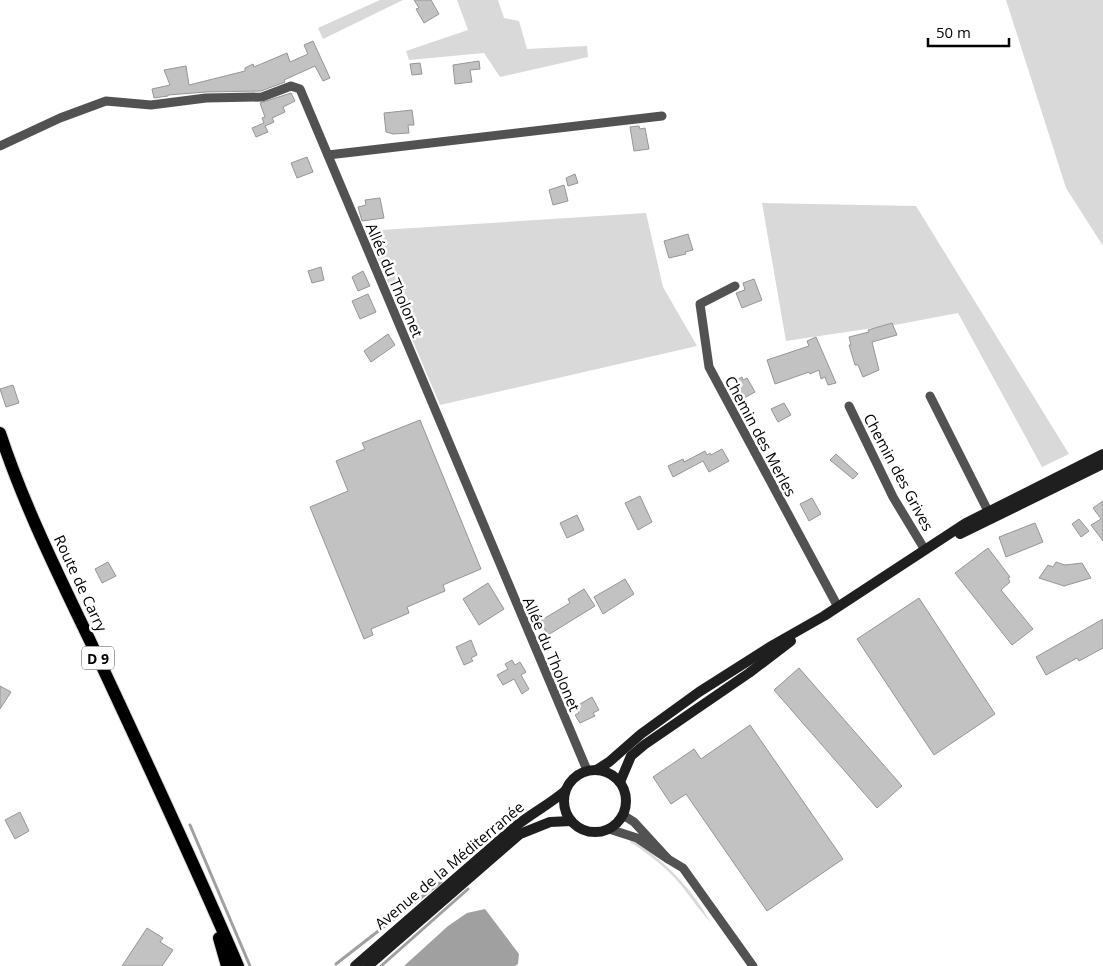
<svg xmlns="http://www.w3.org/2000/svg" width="1103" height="966" font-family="'Open Sans',sans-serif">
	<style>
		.green { fill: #d9d9d9 }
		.water { fill: #a0a0a0 }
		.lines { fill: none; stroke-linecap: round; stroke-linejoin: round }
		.stream { stroke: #a0a0a0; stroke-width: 3 }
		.building { fill: #c2c2c2; stroke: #969696 }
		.primary-casing { stroke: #dbdbdb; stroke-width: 14 }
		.minor { stroke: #525252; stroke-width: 9 }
		.secondary { stroke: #1f1f1f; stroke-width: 10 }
		.primary { stroke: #000; stroke-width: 12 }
		.labels { text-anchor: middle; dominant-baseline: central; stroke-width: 5; stroke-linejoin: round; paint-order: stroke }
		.shield { fill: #fff; stroke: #4c4c4c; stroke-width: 1 }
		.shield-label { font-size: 14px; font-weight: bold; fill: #000 }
		.street-label { font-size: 15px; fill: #000; stroke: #fff }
	</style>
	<rect width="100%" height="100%" fill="#fff"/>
	<g class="green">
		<polygon points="380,0 403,0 323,39 318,28"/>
		<polygon points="457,0 498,0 504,18 519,21 527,49 587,46 588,57 500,77 484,53 409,60 406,51 468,30"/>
		<polygon points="1006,0 1103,0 1103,246 1066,188"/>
		<polygon points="762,203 916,206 1069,454 1042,467 958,313 900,324 786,341"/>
		<polygon points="646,213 663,287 697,346 440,405 366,231"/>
		<path d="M631,840C664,859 692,889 711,923C700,911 691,898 681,885C667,868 649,854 630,842Z"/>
	</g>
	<polygon class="water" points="485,909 519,954 518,964 515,966 404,966 448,926 467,913"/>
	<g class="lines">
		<g class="stream">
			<polyline points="190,825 250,966"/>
			<polyline points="336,964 441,882"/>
			<polyline points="381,966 468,889"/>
		</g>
	</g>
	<g class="building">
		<polygon points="414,0 431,0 439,14 424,23 416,9 419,8"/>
		<polygon points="313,41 330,78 323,81 315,66 284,80 285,82 261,91 206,92 168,95 168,96 154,98 152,89 170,85 164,70 186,66 189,85 245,71 245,68 253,64 254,67 287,53 290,62 308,54 304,45"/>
		<polygon points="479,61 480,69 470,70 472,82 455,84 453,65"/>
		<polygon points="420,63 422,74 412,75 410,64"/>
		<polygon points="291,93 295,101 283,107 285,112 272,118 274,122 265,126 268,132 256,137 252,128 264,123 262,118 265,117 260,103"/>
		<polygon points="412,110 414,125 408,125 409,133 393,134 386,132 384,113"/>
		<polygon points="639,126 640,129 645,128 649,149 634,151 630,127"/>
		<polygon points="307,157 313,172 297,178 291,163"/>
		<polygon points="575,174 578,183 568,186 566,178"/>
		<polygon points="564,185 568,201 553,205 549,190"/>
		<polygon points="380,198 384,218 362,221 358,207 366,205 365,200"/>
		<polygon points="688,234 693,250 685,252 686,254 669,258 664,241"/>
		<polygon points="321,267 324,280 312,283 308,271"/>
		<polygon points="363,271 370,286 358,291 352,277"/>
		<polygon points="754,279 762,300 742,308 736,293 745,290 743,283"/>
		<polygon points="368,294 376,312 360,319 352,301"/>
		<polygon points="892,323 897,335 872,342 879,370 863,377 858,365 855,365 849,345 851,345 849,337 869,332 868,330"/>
		<polygon points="388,334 395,345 371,362 364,351"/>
		<polygon points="816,337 836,383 828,385 825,377 821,379 819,370 810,374 809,372 775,384 767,360 809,346 807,341"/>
		<polygon points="742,377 743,380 747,378 755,392 744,398 734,381"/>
		<polygon points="13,385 19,403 6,407 0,389"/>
		<polygon points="784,403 791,415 778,422 771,409"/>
		<polygon points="420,420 481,569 443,585 445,591 407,607 409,613 371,629 373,635 364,639 310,507 348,491 336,461 365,449 362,443"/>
		<polygon points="722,449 729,461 709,472 703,461 673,477 668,466 683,459 684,462 705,451 707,455 710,453 711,455"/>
		<polygon points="836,454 858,474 853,479 830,460"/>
		<polygon points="640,496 652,522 638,530 625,503"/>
		<polygon points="812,498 821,514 809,521 800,504"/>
		<polygon points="1103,501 1103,541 1091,525 1101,519 1093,508"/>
		<polygon points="577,515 584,530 567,538 560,523"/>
		<polygon points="1079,519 1089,531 1081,537 1072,524"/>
		<polygon points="1035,523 1043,542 1006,557 999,537"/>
		<polygon points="988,548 1010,577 1008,578 1010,582 1001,590 1033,629 1012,645 955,573"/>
		<polygon points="108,562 116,576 102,583 95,569"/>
		<polygon points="1056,562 1065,565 1082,563 1091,578 1064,586 1039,578 1048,565 1053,567"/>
		<polygon points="625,579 634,594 603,614 594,597"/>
		<polygon points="488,583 504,609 479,625 463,599"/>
		<polygon points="584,589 595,606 548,635 540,621 570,603 568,599"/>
		<polygon points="919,598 995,714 934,755 857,639"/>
		<polygon points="1103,619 1103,648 1079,661 1077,658 1046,675 1036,657"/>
		<polygon points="471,640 477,655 471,658 473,661 464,665 456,647"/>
		<polygon points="512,660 515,665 520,662 526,672 521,675 529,689 522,694 514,679 503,685 497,675 508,669 505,664"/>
		<polygon points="799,668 902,786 877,808 774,690"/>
		<polygon points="0,686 11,692 0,709"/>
		<polygon points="592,697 599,710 593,713 595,716 580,723 575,715 579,713 575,707"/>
		<polygon points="750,725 843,859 767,911 686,794 671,804 653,777 694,749 701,759"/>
		<polygon points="20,812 29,831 15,839 5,820"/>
		<polygon points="147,928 163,938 160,942 173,950 162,966 122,966"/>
	</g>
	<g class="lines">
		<g class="primary-casing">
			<g id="primary">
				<path d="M0,433C24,506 59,576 92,645C142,752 192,858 238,966"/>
				<polyline points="219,938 227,966"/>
			</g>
		</g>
		<g class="minor">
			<polyline points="0,146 60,118 106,101 151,105 206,98 262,97 291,86 300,89 587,770"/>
			<polyline points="328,155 662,116"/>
			<polyline points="735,286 700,304 709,367 838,607"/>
			<polyline points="930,396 988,511"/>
			<polyline points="849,406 893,497 925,550"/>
			<polyline points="609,829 637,838 668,859 634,822 623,815"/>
			<polyline points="668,859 683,868 753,966"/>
		</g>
		<g class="secondary">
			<polyline points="960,534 1103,464"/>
			<polyline points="598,769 609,762 641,734 699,692 773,645 824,616 966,523 1103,454"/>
			<circle cx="595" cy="801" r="31"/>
			<polyline points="620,782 631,756 644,745 749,673 791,641"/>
			<path d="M355,966L516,826C532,813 550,804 565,791"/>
			<polyline points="368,966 520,834 550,822 571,821"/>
		</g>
		<use href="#primary" class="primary"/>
	</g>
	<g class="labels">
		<rect class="shield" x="82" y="646.5" width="32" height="23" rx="4"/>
		<g class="shield-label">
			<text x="98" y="658">D 9</text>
		</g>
		<g class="street-label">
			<text transform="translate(395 280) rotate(67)">Allée du Tholonet</text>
			<text transform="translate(761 436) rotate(62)">Chemin des Merles</text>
			<text transform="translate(899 472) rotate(62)">Chemin des Grives</text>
			<text transform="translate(81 583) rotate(65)">Route de Carry</text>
			<text transform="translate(552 654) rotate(67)">Allée du Tholonet</text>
			<text transform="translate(449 865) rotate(-40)">Avenue de la Méditerranée</text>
		</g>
	</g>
	<path d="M928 38v8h81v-8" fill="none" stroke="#000000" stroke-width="2.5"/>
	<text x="936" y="38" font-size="15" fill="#000000" stroke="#ffffff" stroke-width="4" paint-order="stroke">50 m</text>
</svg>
